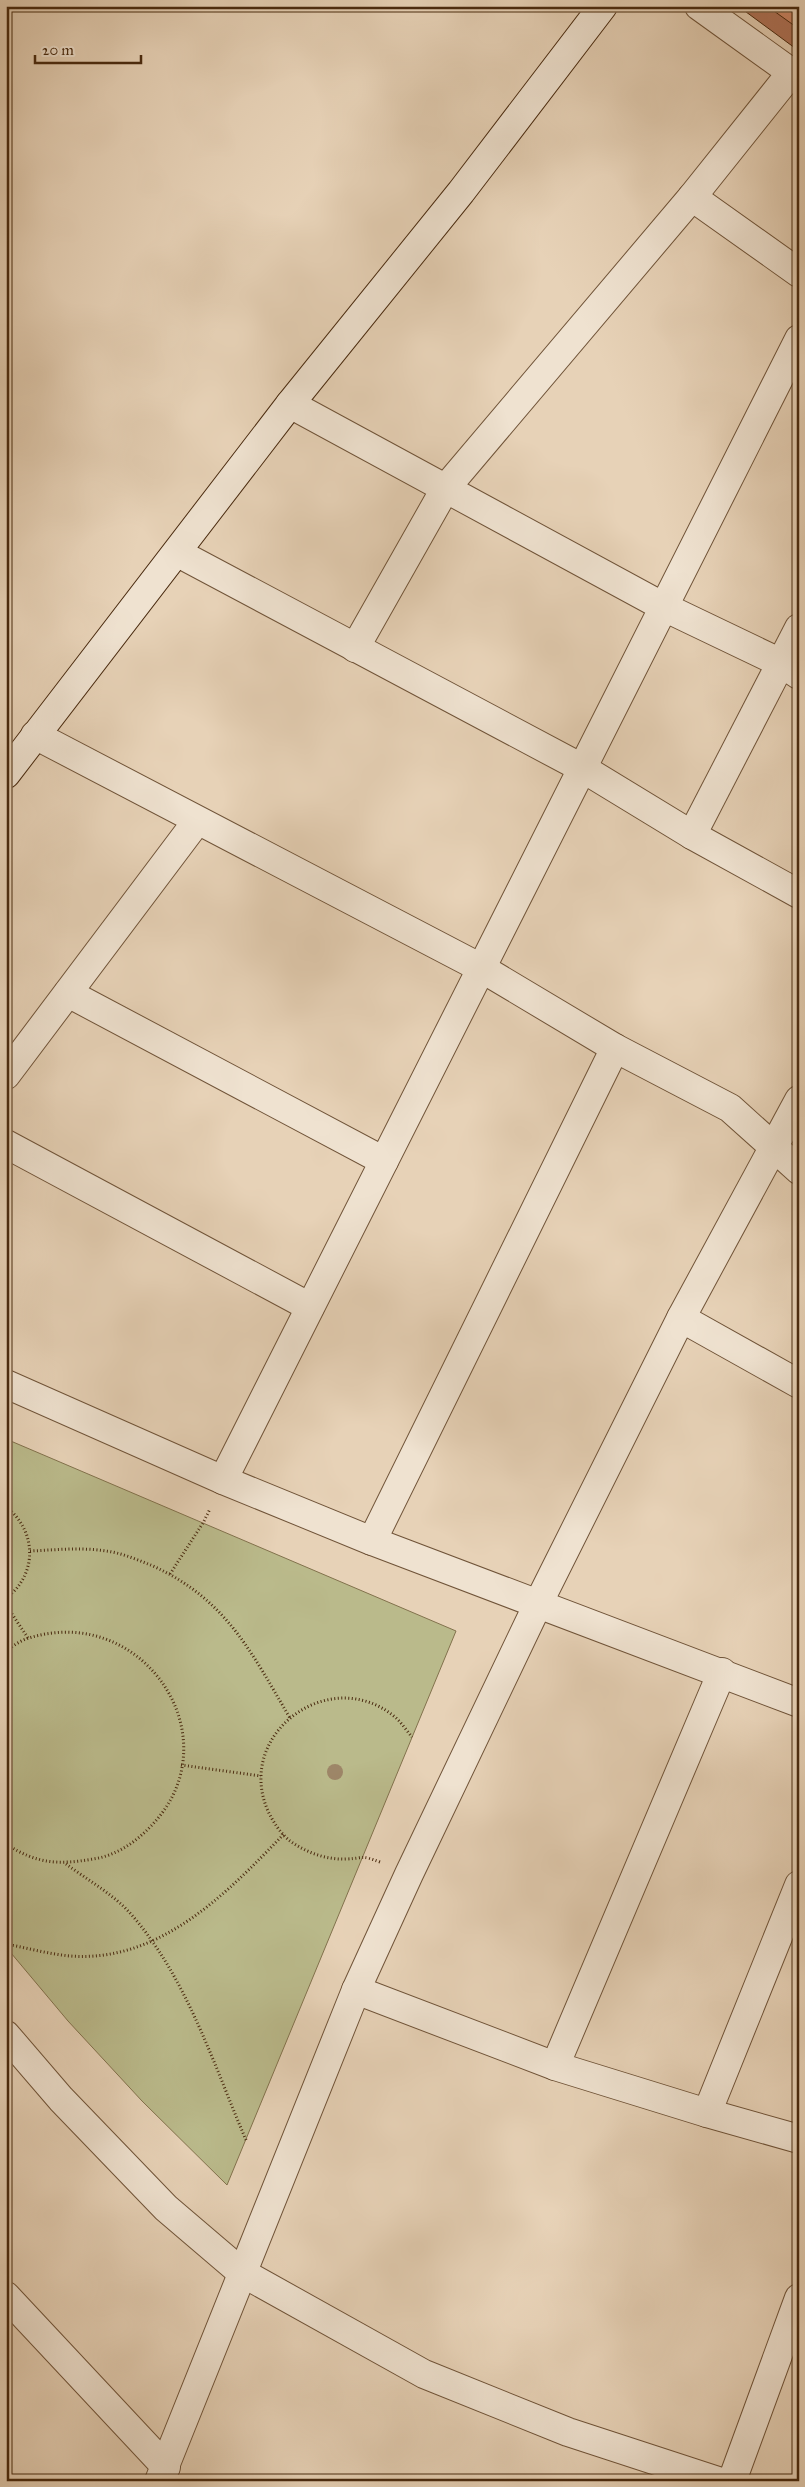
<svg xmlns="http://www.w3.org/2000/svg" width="805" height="2487" font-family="'IM FELL Great Primer',serif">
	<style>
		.green { fill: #baba8b; stroke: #82724d }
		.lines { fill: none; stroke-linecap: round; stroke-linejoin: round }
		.street-casing { stroke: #705439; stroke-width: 30 }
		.secondary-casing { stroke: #492a0f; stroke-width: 30 }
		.path { stroke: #492a0f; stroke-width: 3; stroke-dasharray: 1 2.5; stroke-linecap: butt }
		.street { stroke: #efe2d0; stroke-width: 28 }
		.secondary { stroke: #efe2d0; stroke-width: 28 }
		.tree { fill: #9d8668 }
		.wall { fill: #af7358; stroke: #492a0f }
		.building { fill: #cc8666; stroke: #492a0f }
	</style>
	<rect width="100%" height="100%" fill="#e7d2b7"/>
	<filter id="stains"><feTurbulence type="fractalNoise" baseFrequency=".004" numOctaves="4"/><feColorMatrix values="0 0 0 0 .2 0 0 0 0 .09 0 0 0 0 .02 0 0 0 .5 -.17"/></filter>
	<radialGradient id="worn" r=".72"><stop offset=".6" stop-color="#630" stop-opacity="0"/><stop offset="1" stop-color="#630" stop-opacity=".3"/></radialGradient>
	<polygon class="green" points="6,1439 456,1631 227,2185 142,2101 68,2021 6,1947"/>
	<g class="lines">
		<g class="street-casing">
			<g id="street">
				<polyline points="699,6 799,78"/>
				<polyline points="692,197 799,273"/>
				<polyline points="290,404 664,607 781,663 799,675"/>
				<polyline points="178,553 582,768 692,835 799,894"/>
				<polyline points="355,648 445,489 692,197 791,73"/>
				<polyline points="35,735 481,968 615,1048 730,1108 799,1170"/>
				<polyline points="692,835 799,628"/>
				<polyline points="68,993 384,1161"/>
				<polyline points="6,1075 197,821"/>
				<polyline points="6,1144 310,1307"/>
				<polyline points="681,1318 799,1384"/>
				<polyline points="6,1384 223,1480 372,1541 799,1703"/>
				<polyline points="223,1480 799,339"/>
				<polyline points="372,1541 615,1048"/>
				<polyline points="356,1990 555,2066 707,2113 799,2139"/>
				<polyline points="6,2035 61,2099 166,2208 241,2272 424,2374 568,2432 718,2481"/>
				<polyline points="555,2066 722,1672"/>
				<polyline points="707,2113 799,1885"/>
				<polyline points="6,2296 166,2467"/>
				<polyline points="159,2481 356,1990 409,1874 537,1606 681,1318 799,1100"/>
				<polyline points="732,2481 799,2298"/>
			</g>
		</g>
		<g class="secondary-casing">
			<polyline id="secondary" points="6,774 290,404 461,192 603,6"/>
		</g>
		<g class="path">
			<path d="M6,1507C37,1530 38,1575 6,1598"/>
			<path d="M30,1551C55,1550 81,1547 106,1551C122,1553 138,1560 153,1566C227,1600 251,1652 290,1718"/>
			<polyline points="170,1574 203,1523 210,1509"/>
			<polyline points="6,1605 28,1638"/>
			<path d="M6,1651C13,1646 21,1640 29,1638C144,1602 235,1740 151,1826C135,1843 115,1856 93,1859C58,1865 37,1864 6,1844"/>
			<polyline points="181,1765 261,1776"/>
			<path d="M380,1862C361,1855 365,1858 347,1859C327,1860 307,1853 290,1841C281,1834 273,1822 268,1811C234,1734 330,1663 395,1717C401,1722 407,1731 412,1737"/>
			<path d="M66,1864C86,1879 113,1894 130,1913C186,1976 213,2063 246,2140"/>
			<path d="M6,1944C27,1948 49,1954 70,1956C160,1963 227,1893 284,1834"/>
		</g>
		<use href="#street" class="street"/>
		<use href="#secondary" class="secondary"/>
	</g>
	<circle class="tree" cx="335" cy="1772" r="8"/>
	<polygon class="wall" points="738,6 799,6 799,51"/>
	<polygon class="building" points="767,6 799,6 799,29"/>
	<rect width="805" height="2487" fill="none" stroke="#e7d2b7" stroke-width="25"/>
	<rect x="8" y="8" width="790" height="2472" fill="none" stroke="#492a0f" stroke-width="2.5"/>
	<rect x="12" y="12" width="780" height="2462" fill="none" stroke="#492a0f"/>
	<path d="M35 55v8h106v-8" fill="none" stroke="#492a0f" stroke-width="2.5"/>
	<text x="42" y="55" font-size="15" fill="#492a0f" stroke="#efe2d0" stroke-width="4" paint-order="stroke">20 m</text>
	<rect width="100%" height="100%" filter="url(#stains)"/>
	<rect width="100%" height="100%" fill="url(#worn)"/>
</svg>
